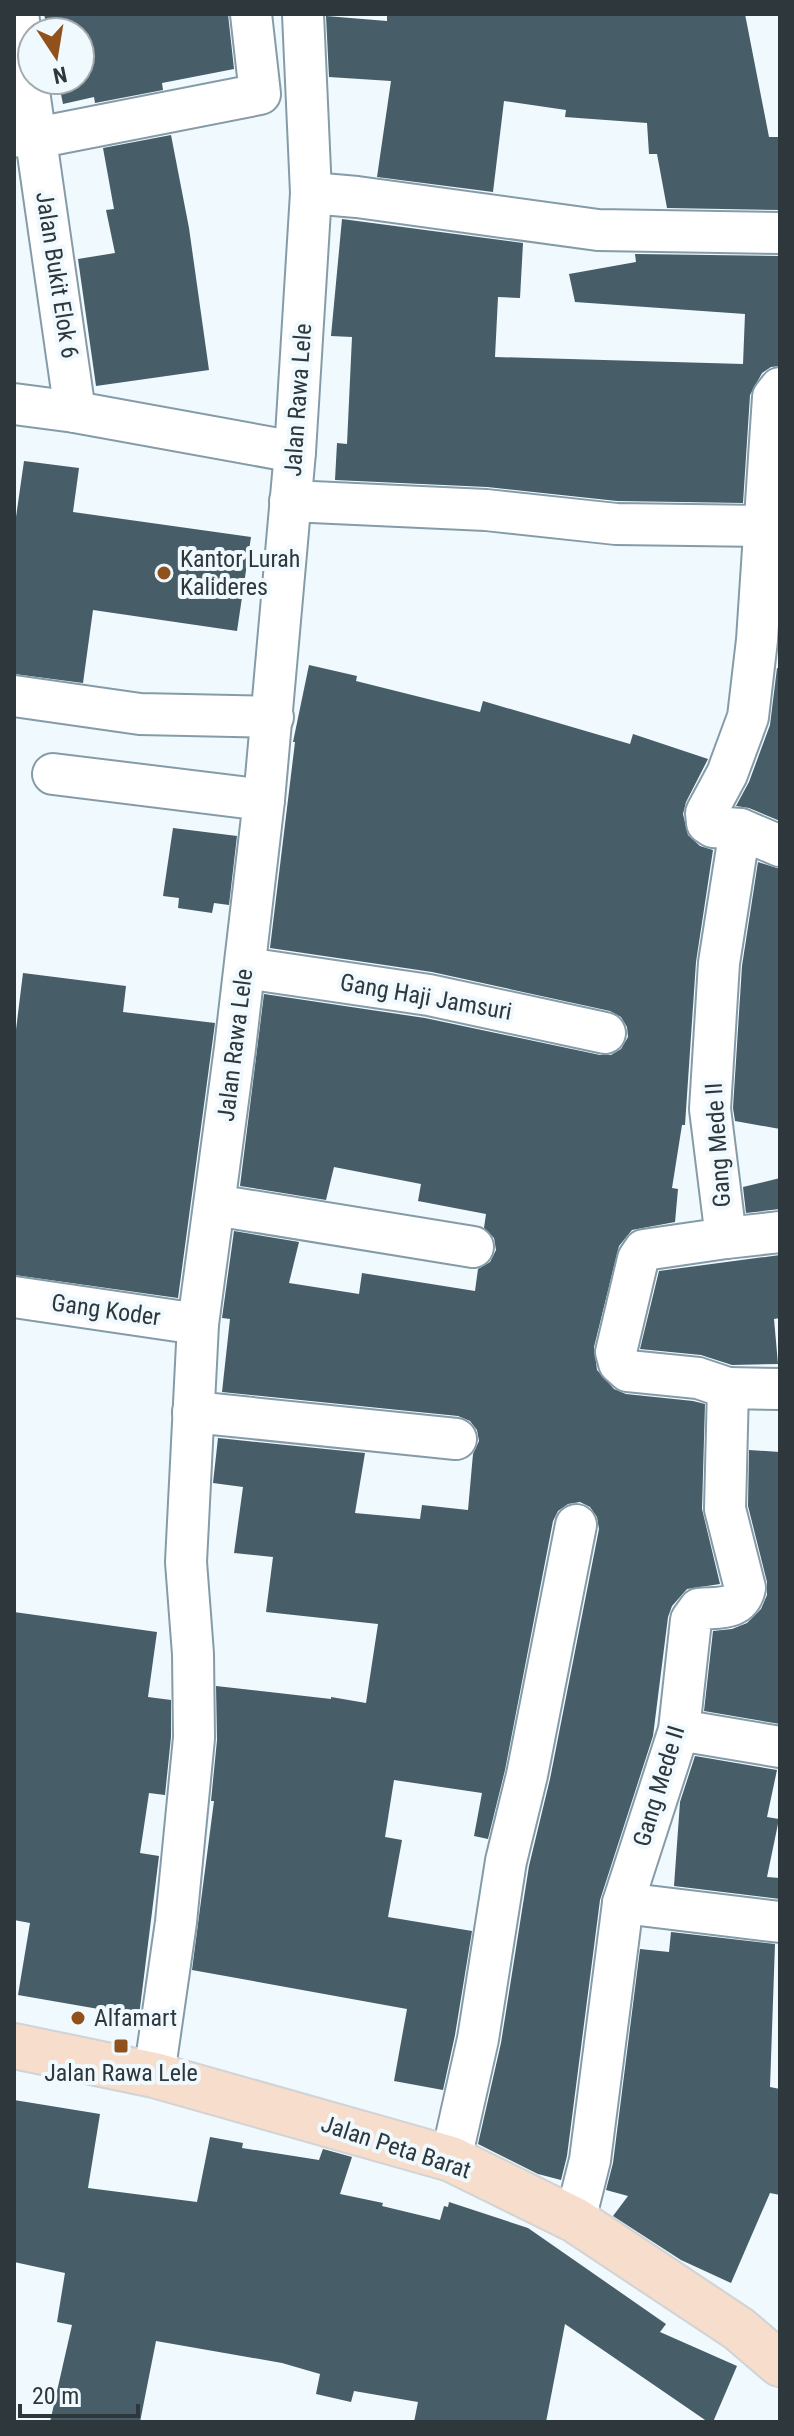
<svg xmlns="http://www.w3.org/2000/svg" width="794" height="2436" font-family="'Roboto Condensed',sans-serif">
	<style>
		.building { fill: #475d67 }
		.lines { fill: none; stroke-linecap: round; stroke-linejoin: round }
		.minor-casing { stroke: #859ca8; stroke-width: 44 }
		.major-casing { stroke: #d1d3d4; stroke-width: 48 }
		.minor { stroke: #fff; stroke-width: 40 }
		.major { stroke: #f7ddcb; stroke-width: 44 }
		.poi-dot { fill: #91511c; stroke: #eff9fe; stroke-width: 3 }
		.labels { text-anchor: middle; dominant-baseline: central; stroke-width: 8; stroke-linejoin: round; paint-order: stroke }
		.street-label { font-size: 24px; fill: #2d373c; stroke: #eff9fe }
		.poi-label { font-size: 24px; fill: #2d373c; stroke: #eff9fe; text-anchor: start }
	</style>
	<rect width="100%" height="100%" fill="#eff9fe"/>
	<g class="building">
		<polygon points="44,14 228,14 234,69 162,83 163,90 95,103 94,97 63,104 58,80 80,80 80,32 48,32"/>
		<polygon points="387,14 745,14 769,137 780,137 780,210 667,208 657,154 649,154 647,123 565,117 566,110 504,101 493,192 377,177 391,81 329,77 326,16 387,21"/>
		<polygon points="171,135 189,228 209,370 96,386 78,259 115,253 106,210 114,209 103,148"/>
		<polygon points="342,219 523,243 520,298 498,297 495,357 743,364 745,314 575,302 569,274 636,262 635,254 780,256 780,366 771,367 762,373 750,395 743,503 617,501 487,487 335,480 337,443 347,444 352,337 331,336"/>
		<polygon points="24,461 79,468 73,512 251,537 237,631 93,610 83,683 14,674 14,531"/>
		<polygon points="309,665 357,676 356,681 480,712 483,701 630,744 633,734 708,759 686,802 683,814 688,835 700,846 713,850 696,962 685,1125 682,1125 672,1188 678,1189 675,1222 632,1230 619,1246 594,1347 597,1370 614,1389 626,1394 693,1401 705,1404 702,1509 720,1584 687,1589 672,1606 668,1617 653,1736 600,1900 567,2156 561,2180 538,2174 478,2144 501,2043 529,1866 550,1779 599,1529 597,1517 590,1507 580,1502 568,1504 558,1511 553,1521 505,1770 488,1839 474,1836 482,1793 394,1780 385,1837 402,1840 388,1917 472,1931 455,2035 443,2090 394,2081 407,2009 192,1970 214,1801 211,1801 217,1740 216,1686 331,1699 331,1697 366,1703 378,1624 266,1612 273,1557 234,1553 243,1487 213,1483 218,1438 365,1453 355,1513 420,1519 422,1505 468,1510 473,1454 479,1441 477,1430 470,1421 458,1416 222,1392 230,1319 222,1318 234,1231 299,1242 289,1283 359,1294 362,1273 475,1291 478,1269 490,1262 496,1250 494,1238 484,1228 486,1214 418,1201 421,1184 334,1167 326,1200 240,1186 264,994 425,1018 600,1055 611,1055 621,1049 628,1037 627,1027 621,1017 610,1011 432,972 270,948 295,742 293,742"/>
		<polygon points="777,668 780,668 780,821 749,808 736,806 749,782 770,725"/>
		<polygon points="173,828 237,836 229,905 214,903 212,913 178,908 179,898 163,896"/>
		<polygon points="758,862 780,869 780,1129 735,1121 733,1108 742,966"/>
		<polygon points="23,973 126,986 123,1012 215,1023 178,1298 14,1275 14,1046"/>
		<polygon points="780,1178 780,1209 746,1213 743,1187"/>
		<polygon points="780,1255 780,1318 774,1319 778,1364 732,1365 701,1355 640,1349 659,1271"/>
		<polygon points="749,1450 780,1452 780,1724 704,1711 713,1631 732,1629 747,1623 761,1609 767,1595 767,1582 748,1506"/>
		<polygon points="14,1612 157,1632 148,1697 171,1700 171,1737 165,1795 149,1793 140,1853 159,1856 139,2016 18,1995 30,1923 14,1920"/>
		<polygon points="695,1756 777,1770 767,1817 779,1819 767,1877 780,1878 780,1899 674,1886 680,1802"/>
		<polygon points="671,1932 775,1944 770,2087 780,2089 780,2195 770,2193 731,2283 681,2260 613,2216 628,2196 606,2190 613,2163 640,1949 669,1952"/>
		<polygon points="14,2100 100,2114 88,2188 197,2202 210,2137 243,2143 242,2148 319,2160 323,2149 352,2157 340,2194 383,2203 382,2206 440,2220 444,2206 448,2207 449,2202 528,2228 666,2324 660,2332 737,2366 713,2422 708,2422 565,2324 546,2422 414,2422 418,2402 354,2391 351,2402 316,2394 320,2374 282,2363 156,2341 140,2422 50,2422 72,2325 57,2322 65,2273 14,2262"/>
	</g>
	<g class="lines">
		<g class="minor-casing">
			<g id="minor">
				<polyline points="18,14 75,412"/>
				<polyline points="14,136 36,138 260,94 251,14"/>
				<polyline points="311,193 357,197 598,230 780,233"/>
				<polyline points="14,404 75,412 295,452"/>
				<polyline points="290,501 486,510 616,524 766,526"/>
				<polyline points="14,696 140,714 273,717"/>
				<polyline points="53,774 264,800"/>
				<polyline points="740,829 713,827 707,823 706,813 727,774 748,717 757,640 773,397 780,388"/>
				<polyline points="245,968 429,995 605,1033"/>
				<polyline points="215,1205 473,1247"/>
				<polyline points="726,1238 780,1232"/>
				<polyline points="14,1297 198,1324"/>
				<polyline points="728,1388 698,1378 628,1371 619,1363 616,1352 638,1259 644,1250 726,1238 710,1109 719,963 740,829 780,846"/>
				<polyline points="193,1412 456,1439"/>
				<polyline points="679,1730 780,1747"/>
				<polyline points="623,1903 780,1922"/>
				<polyline points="154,2075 176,1922 194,1738 193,1654 186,1562 198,1324 235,1048 264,800 295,452 311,193 303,14"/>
				<polyline points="451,2159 478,2039 506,1861 527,1775 576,1525"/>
				<path d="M575,2220L590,2160L623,1903L679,1730L691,1620L699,1609C719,1607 740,1611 745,1588L725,1509L728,1388L780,1389"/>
			</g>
		</g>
		<g class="major-casing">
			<polyline id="major" points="14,2046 154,2075 451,2159 575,2220 739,2329 780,2364"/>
		</g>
		<use href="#minor" class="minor"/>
		<use href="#major" class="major"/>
	</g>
	<g class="poi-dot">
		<circle cx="164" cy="573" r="8"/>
		<circle cx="78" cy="2018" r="8"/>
		<rect x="113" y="2038" width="16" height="16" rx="4"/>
	</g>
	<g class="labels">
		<g class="street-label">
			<text transform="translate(57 275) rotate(81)">Jalan Bukit Elok 6</text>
			<text transform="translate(298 400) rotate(-86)">Jalan Rawa Lele</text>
			<text transform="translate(426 997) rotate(10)">Gang Haji Jamsuri</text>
			<text transform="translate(235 1045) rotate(-83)">Jalan Rawa Lele</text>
			<text transform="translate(718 1145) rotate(-94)">Gang Mede II</text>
			<text transform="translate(106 1310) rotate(8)">Gang Koder</text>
			<text transform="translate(659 1786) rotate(-73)">Gang Mede II</text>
			<text transform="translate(396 2147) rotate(18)">Jalan Peta Barat</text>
		</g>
		<g class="poi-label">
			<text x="180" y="559">Kantor Lurah<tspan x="180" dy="28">Kalideres</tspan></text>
			<text x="94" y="2018">Alfamart</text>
			<text x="121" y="2073" text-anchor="middle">Jalan Rawa Lele</text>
		</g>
	</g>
	<rect width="794" height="2436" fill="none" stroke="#2d373c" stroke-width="32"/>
	<g transform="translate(56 56) rotate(168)"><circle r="38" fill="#eff9fe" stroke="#a1abb0" stroke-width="2"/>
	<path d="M0-6L14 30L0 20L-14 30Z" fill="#91511c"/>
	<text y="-12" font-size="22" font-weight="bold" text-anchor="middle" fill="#2d373c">N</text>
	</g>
	<path d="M20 2404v12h118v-12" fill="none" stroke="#2d373c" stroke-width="4"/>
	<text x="32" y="2404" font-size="24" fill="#2d373c" stroke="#eff9fe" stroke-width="6" paint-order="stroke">20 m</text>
</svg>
